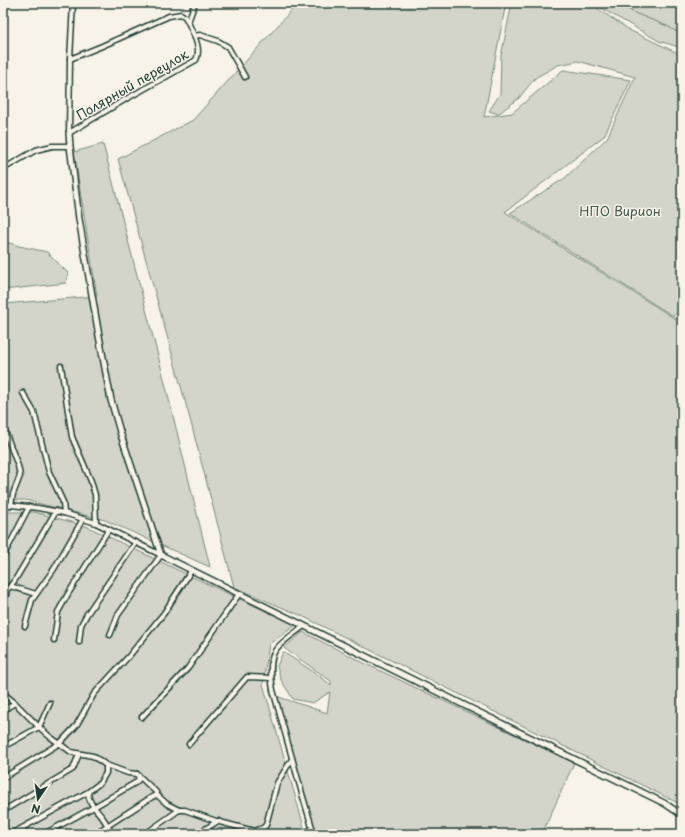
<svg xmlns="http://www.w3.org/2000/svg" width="685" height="837" font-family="'Playpen Sans',sans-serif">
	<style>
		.green { fill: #d3d5ca; stroke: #79897f }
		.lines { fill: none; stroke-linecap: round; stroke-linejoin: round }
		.stream { stroke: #6f8077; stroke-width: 1 }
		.minor-casing { stroke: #1f3d34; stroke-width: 7 }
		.tertiary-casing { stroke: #1f3d34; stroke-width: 8 }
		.minor { stroke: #f7f3e8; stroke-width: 4 }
		.tertiary { stroke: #f7f3e8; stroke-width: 5 }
		.labels { text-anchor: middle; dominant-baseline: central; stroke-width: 3; stroke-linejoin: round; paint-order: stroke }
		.street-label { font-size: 13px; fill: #1f3d34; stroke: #f7f3e8 }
		.park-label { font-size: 13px; fill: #435b52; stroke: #f7f3e8 }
	</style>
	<rect width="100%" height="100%" fill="#f7f3e8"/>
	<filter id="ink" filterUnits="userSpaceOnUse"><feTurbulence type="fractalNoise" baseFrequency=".025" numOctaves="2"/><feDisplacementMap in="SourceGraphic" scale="8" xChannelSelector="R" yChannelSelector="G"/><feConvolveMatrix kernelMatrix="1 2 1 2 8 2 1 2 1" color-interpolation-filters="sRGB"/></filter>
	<g filter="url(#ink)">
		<g class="green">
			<polygon points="298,3 506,3 484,117 512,113 563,70 631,80 604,136 505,212 682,323 682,805 300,615 234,587 190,419 118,159 193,120"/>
			<polygon points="512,3 589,3 631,31 682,55 682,308 673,316 510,213 565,178 607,138 635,77 578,61 558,65 535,78 519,98 498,114 489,111 500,94 501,56"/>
			<polygon points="592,3 682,3 682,35 680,37 682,48 659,41"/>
			<polygon points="103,144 164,379 210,567 105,520 25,500 3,500 3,304 97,296 74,152"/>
			<polygon points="3,241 19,246 47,252 68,273 66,283 3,290"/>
			<polygon points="3,512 34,512 86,526 201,581 296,625 269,644 263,684 306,834 3,834"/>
			<polygon points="303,632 364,663 574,763 542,834 313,834 276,696 327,713 330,692 313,703 293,699 281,680 277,666 283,652 317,674 331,685 331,681 284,648"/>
		</g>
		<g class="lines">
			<polyline class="stream" points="616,3 637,14 667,26 682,35"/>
			<g class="minor-casing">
				<g id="minor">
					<polyline points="194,36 200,35 218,41 228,47 245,77"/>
					<polyline points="70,59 102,46 169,16 181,14 185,17 188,22"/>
					<path d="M69,133L126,99L196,60C202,48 193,34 188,22L195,3"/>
					<polyline points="69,133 70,59 73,3"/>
					<polyline points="3,169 36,150 52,146 70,146"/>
					<polyline points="61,366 72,437 91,481 95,495 96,523"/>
					<polyline points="23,393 34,412 49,472 63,502 64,513"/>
					<polyline points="3,426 18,466 20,476 13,494 11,505"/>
					<polyline points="3,506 11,505 38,508 64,513 96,523 161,555 118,615 110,635"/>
					<polyline points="3,557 29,507"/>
					<polyline points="10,586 36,594"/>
					<polyline points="3,610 7,590 15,580 56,511"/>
					<polyline points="25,626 32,600 54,569 83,519"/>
					<path d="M304,626C295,633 284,640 277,648C268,658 271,678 273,690L303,797L314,834"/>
					<polyline points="54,640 58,612 68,594 109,529"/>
					<polyline points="79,642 81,625 87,614 136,542"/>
					<path d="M3,693L15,703L39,727L49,736L71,752L93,756L106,765V773L100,783L88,792C88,803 96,809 102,817C106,822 109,828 112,834"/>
					<polyline points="3,710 15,703"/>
					<polyline points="142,717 188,668 239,594"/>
					<polyline points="189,744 247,677 271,678"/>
					<polyline points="3,747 39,727 50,703"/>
					<polyline points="137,774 156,792 157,795 167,804 179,810 185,810 216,821 254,831 263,828 266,825 277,783 292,759"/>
					<polyline points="3,778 60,743 76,726 94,694 129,656 164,613 191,571"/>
					<polyline points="3,811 73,769 79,754"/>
					<polyline points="11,834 88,792"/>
					<polyline points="44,834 94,807 135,783 139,779 137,774 128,773 106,765"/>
					<polyline points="94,834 107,826 152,797 157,795"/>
					<polyline points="145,834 179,810"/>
					<polyline points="197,834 218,821"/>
					<polyline points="245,834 251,830"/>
					<polyline points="305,834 312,828"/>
				</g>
			</g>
			<g class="tertiary-casing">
				<polyline id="tertiary" points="69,133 70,146 79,219 99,336 111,400 120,432 161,555 474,710 664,803 682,815"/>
			</g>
			<use href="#minor" class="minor"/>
			<use href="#tertiary" class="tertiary"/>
		</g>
	</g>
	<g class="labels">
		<g class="street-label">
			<text transform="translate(132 84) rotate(-30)">Полярный переулок</text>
		</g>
		<g class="park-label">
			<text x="620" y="210">НПО Вирион</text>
		</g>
	</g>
	<rect width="685" height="837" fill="none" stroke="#f7f3e8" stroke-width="16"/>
	<rect x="8" y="8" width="669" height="821" fill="none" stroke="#1f3d34" stroke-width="1.5" filter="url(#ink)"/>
	<g transform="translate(38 799) rotate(193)" stroke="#f7f3e8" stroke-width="3" paint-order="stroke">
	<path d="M0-3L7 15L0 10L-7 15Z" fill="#1f3d34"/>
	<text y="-6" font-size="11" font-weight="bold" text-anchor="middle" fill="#1f3d34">N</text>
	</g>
</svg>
